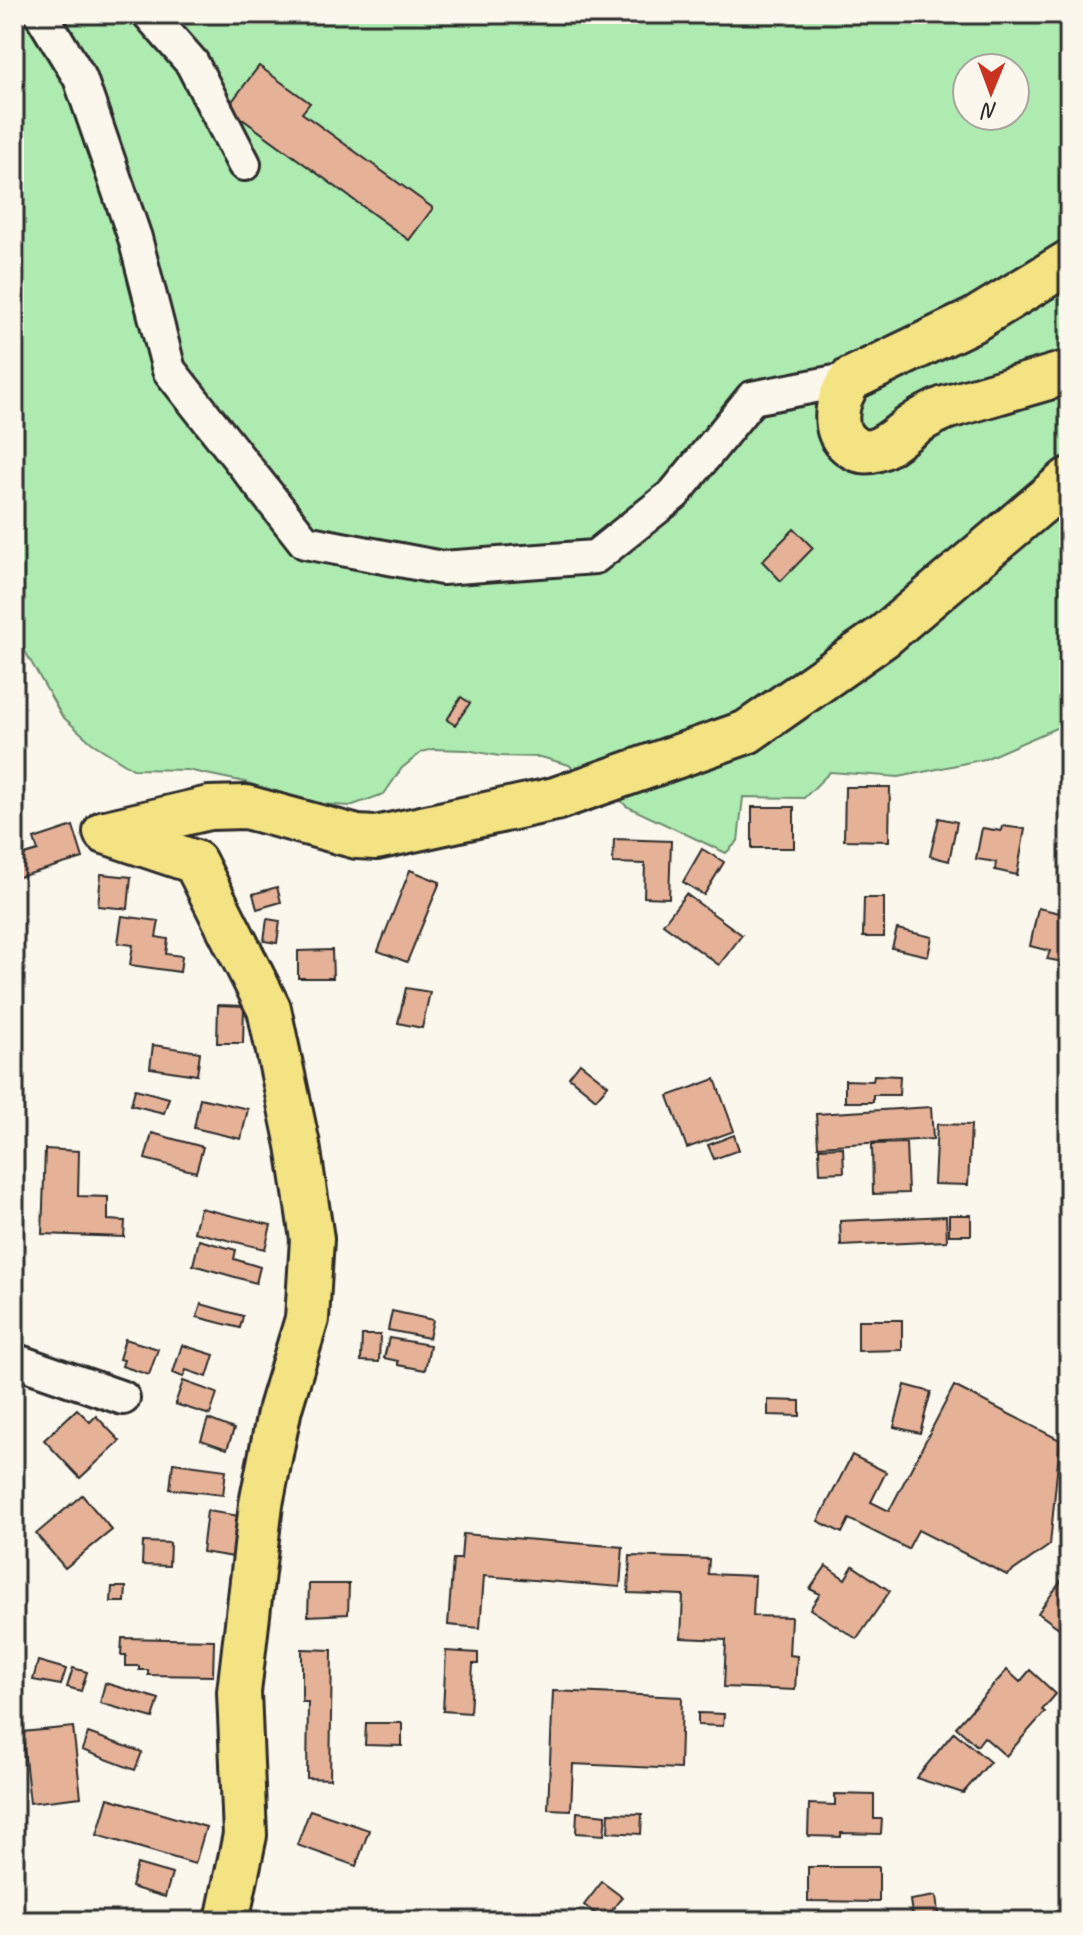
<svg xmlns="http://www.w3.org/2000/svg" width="1083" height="1935" font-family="Caveat,sans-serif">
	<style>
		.green { fill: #aeebb1; stroke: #6c8b6e; stroke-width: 2; fill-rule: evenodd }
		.building { fill: #e5b298; stroke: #2b2b2b; stroke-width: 2 }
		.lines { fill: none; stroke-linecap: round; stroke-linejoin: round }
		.minor-casing { stroke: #2b2b2b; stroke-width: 38 }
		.major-casing { stroke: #2b2b2b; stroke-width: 48 }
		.minor { stroke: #fbf7ec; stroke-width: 32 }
		.major { stroke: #f4e382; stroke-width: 42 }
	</style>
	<rect width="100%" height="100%" fill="#fbf7ec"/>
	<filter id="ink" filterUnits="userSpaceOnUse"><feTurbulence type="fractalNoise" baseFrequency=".0125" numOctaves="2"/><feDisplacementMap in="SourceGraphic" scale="16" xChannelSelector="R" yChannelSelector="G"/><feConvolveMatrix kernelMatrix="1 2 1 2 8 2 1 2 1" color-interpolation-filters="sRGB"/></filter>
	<g filter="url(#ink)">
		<path class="green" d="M14,14H1069V723L1065,728H1056L985,759L899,777L830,772L804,798L743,797L738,841L726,853L626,806L608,787L583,777L569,765L541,757L499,756L467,750L433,749L422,752L402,768L384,794L350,806L302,803L245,782L187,770L133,769L92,743L62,716L14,632ZM967,68H1015V116H967Z"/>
		<g class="building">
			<polygon points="259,66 310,103 302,113 433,208 409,240 227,108"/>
			<polygon points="794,529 813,548 781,581 762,561"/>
			<polygon points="461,697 470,703 455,725 447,720"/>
			<polygon points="845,787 890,787 889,841 844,840"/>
			<rect x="752" y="807" width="42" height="41"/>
			<polygon points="939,818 957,822 949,861 930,856"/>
			<polygon points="73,826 83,858 16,878 14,858 38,851 34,839"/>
			<polygon points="1002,826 1025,829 1017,875 995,870 996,862 976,859 982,828 1001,831"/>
			<polygon points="614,839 671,841 669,898 644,897 645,864 613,863"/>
			<polygon points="702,849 724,862 704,895 683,882"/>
			<polygon points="410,870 440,882 407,962 378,951"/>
			<polygon points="101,874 131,877 128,909 98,906"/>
			<polygon points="277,887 281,902 257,909 253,894"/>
			<polygon points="686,894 742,935 719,965 663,924"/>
			<polygon points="864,898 884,898 884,937 863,937"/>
			<polygon points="1038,908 1069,915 1069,963 1047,959 1050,951 1030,946"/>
			<polygon points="122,916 159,921 156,937 168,939 166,954 182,956 180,972 130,965 133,945 118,943"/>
			<polygon points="267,919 280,921 277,943 264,941"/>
			<polygon points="897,929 932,937 928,956 892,948"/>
			<polygon points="14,943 22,943 20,1004 15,1004 14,1024"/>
			<polygon points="332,950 333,978 298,978 298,951"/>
			<polygon points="406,988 430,992 422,1028 398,1023"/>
			<polygon points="218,1005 244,1006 243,1043 217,1043"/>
			<polygon points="153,1045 200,1052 197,1075 150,1068"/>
			<polygon points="580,1063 608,1085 596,1099 569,1077"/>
			<polygon points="874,1075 900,1076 899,1095 873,1095 873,1102 845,1102 845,1080 873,1081"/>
			<polygon points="715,1079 734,1131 687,1148 668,1096"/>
			<polygon points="135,1089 169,1098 164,1113 131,1105"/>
			<polygon points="200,1098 248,1109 241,1139 194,1128"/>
			<polygon points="931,1107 933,1139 818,1146 816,1114"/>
			<polygon points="937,1124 971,1125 968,1185 934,1184"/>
			<polygon points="152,1133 203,1147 196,1172 145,1159"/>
			<polygon points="734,1135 739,1150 714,1159 708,1145"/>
			<polygon points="906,1143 908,1193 873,1194 872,1144"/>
			<polygon points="843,1147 844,1172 820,1173 819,1148"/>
			<polygon points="45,1149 79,1151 78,1196 108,1197 108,1220 125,1221 124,1237 42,1234"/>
			<polygon points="200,1208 271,1225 265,1249 194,1232"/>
			<rect x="949" y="1215" width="22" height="20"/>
			<polygon points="946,1216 947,1241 841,1246 840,1221"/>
			<polygon points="199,1240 236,1250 234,1259 260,1267 256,1283 193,1265"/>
			<polygon points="201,1304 243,1316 240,1328 197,1317"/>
			<polygon points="392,1311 433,1320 429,1338 388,1330"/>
			<polygon points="858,1320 902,1320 902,1350 858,1351"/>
			<polygon points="362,1335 380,1335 379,1362 361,1361"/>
			<polygon points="389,1338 430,1345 425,1370 398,1365 398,1361 384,1358"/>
			<polygon points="125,1339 158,1349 149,1375 122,1366 124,1360 119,1359"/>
			<polygon points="182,1345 214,1355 207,1377 186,1370 183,1377 173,1373"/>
			<polygon points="183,1381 217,1393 210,1415 175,1404"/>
			<polygon points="905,1385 931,1392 920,1433 894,1427"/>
			<polygon points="954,1386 1060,1440 1050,1545 1007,1575 918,1530 908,1549 849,1519 842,1533 818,1521 852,1455 886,1472 871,1502 889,1511"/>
			<polygon points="768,1400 800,1401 800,1416 768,1415"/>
			<polygon points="77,1409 90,1422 96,1416 120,1441 80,1478 44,1440"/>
			<polygon points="208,1419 234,1429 227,1449 201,1440"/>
			<polygon points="173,1463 226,1470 223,1495 170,1489"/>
			<polygon points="82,1495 112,1530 65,1568 36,1534"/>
			<polygon points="207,1511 240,1516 234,1557 202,1552"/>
			<polygon points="463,1534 623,1547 620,1587 484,1576 480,1628 448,1625 453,1559 461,1559"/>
			<polygon points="143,1542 170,1543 169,1566 142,1565"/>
			<polygon points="630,1556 709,1559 708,1574 755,1576 753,1616 791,1617 789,1655 797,1656 795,1690 724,1687 726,1640 681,1638 683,1595 628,1593"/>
			<polygon points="826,1566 845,1579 853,1566 890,1591 857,1639 810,1609 820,1594 810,1589"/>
			<polygon points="1069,1570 1069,1629 1062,1624 1059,1628 1038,1613"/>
			<polygon points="309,1584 349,1584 348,1614 308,1616"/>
			<polygon points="112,1587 126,1587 125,1602 111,1602"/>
			<polygon points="122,1638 214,1640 213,1676 148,1675 148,1670 139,1670 139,1666 126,1666 126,1655 121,1655"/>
			<polygon points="302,1649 332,1650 330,1779 307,1778 308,1702 302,1702"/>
			<polygon points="446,1651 478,1653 478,1664 473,1664 470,1713 443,1711"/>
			<polygon points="38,1661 66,1669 61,1685 33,1680"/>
			<polygon points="73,1668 87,1672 81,1691 67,1687"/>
			<polygon points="1007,1670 1020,1682 1030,1670 1056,1694 1042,1710 1045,1712 1006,1756 984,1737 977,1746 956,1727"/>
			<polygon points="105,1683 159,1699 153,1718 100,1703"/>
			<polygon points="553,1691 682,1697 680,1769 573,1764 571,1810 548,1809"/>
			<polygon points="698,1713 724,1714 723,1726 698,1725"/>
			<polygon points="366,1723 402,1723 402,1746 365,1745"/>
			<polygon points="73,1727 81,1797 30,1803 22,1732"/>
			<polygon points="954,1732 990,1762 963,1793 916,1778"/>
			<polygon points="88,1733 142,1752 135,1770 82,1750"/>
			<polygon points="835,1794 874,1795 874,1819 882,1819 881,1834 841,1833 841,1837 808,1836 809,1804 835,1805"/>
			<polygon points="108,1798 206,1827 195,1864 97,1835"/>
			<polygon points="310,1810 369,1830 356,1866 297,1845"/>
			<polygon points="577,1812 606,1815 604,1835 576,1833"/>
			<polygon points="609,1813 642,1814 641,1834 608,1832"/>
			<polygon points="137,1864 172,1874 165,1897 131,1887"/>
			<polygon points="808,1867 879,1867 879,1902 808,1901"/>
			<polygon points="602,1882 622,1897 604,1920 584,1905"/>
			<polygon points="936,1896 939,1921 913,1921 910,1900"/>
		</g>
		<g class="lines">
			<g class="minor-casing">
				<g id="minor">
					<polyline points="41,14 80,78 135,238 169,370 305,542 442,568 595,557 674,494 752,398 851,379"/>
					<polyline points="149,14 192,63 244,164"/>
					<polyline points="14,1360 123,1398"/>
				</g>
			</g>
			<g class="major-casing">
				<g id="major">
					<path d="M1069,262L974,320L851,379C841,393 835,408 838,426C841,442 858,456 875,450C889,446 900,434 912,426C922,419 933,413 945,408L1069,372"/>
					<polyline points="105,832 195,862 269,1009 298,1145 312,1239 307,1319 280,1408 261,1504 239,1692 245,1835 227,1921"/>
					<polyline points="106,832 209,808 246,807 357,837 376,838 555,799 747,732 884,636 1069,479"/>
				</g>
			</g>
			<use href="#minor" class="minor"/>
			<use href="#major" class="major"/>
		</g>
	</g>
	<rect width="1083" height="1935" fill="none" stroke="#fbf7ec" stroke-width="48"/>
	<rect x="24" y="24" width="1035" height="1887" fill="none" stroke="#2b2b2b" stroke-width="3" filter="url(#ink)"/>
	<g transform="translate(991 92) rotate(181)"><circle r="38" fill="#fbf7ec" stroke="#a8a59f" stroke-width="2"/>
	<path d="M0-6L14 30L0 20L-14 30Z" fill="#c8321e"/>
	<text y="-12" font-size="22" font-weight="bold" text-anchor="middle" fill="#2b2b2b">N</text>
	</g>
</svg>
